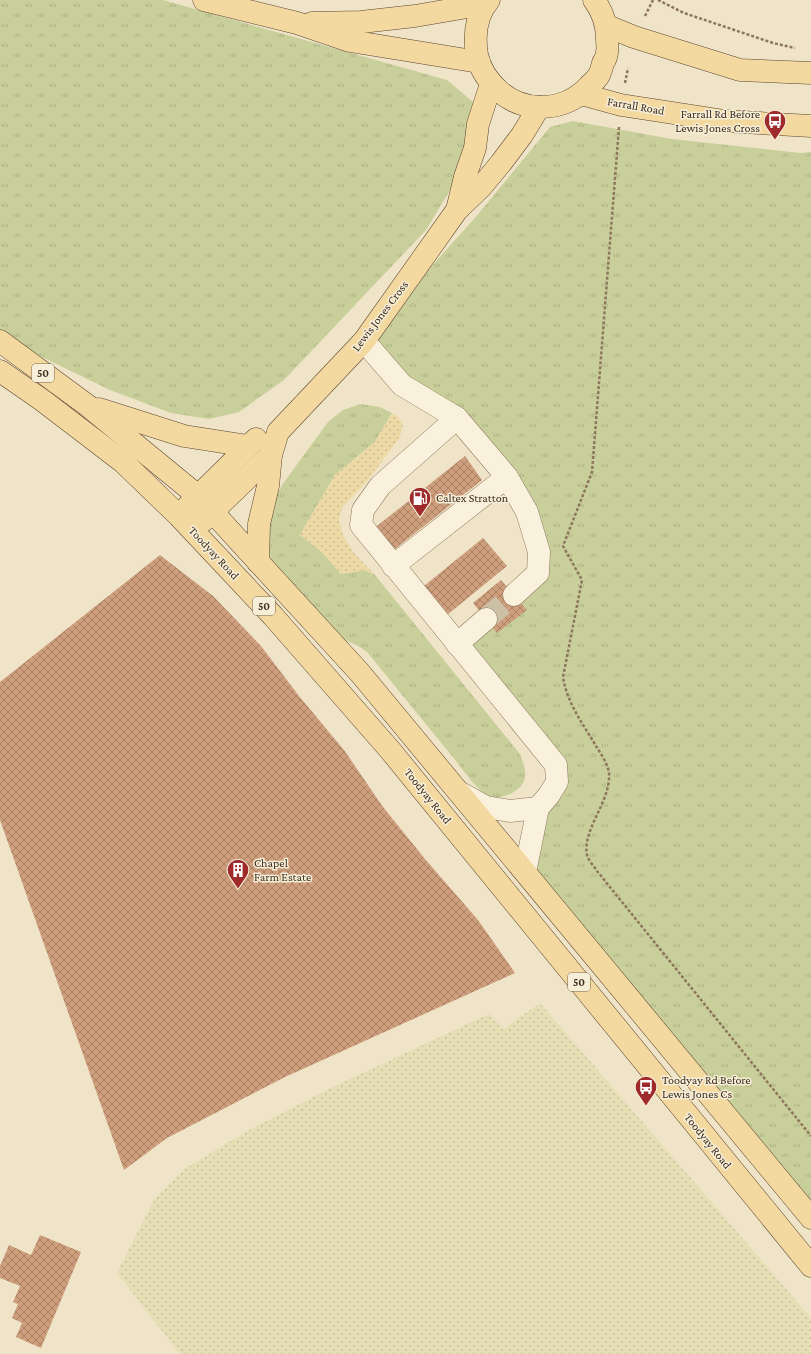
<svg xmlns="http://www.w3.org/2000/svg" width="811" height="1354" font-family="'Crimson Pro',serif">
	<style>
		.farmland { fill: url(#farmland-dots) }
		.grass { fill: url(#grass-tufts) }
		.sand { fill: url(#sand-dots) }
		.building { fill: url(#building-cross-hatch) }
		.lines { fill: none; stroke-linecap: round; stroke-linejoin: round }
		.minor-tunnel { stroke: #ccc0a6; stroke-width: 22; stroke-dasharray: 22 11; stroke-linecap: butt }
		.minor-casing { stroke: #8d765c; stroke-width: 23 }
		.major-casing { stroke: #5b4430; stroke-width: 23 }
		.path { stroke: #8d765c; stroke-width: 2.5; stroke-dasharray: 3 2; stroke-linecap: butt }
		.minor { stroke: #faf1dc; stroke-width: 22 }
		.major { stroke: #f3d9a0; stroke-width: 22 }
		.labels { text-anchor: middle; dominant-baseline: central; stroke-width: 3; stroke-linejoin: round; paint-order: stroke }
		.shield { fill: #f7eed8; stroke: #756857; stroke-width: 1 }
		.shield-label { font-size: 11px; font-weight: bold; fill: #3d2e20 }
		.street-label { font-size: 12px; fill: #3d2e20; stroke: #f7eed8 }
		.poi-label { font-size: 12px; fill: #3d2e20; stroke: #f7eed8; text-anchor: start }
	</style>
	<defs>
		<pattern id="farmland-dots" width="8" height="8" patternUnits="userSpaceOnUse"><rect width="8" height="8" fill="#e6deb5"/><path d="M2 2h.1M6 6h.1" fill="none" stroke="#c6bf9b" stroke-width="1.8" stroke-linecap="round"/></pattern>
		<pattern id="grass-tufts" width="24" height="20" patternUnits="userSpaceOnUse"><rect width="24" height="20" fill="#c9cf9b"/><path d="M3 7l-1-3M5 7V3M7 7l1-3M15 17l-1-3M17 17v-4M19 17l1-3" fill="none" stroke="#aeb285"/></pattern>
		<pattern id="sand-dots" width="8" height="8" patternUnits="userSpaceOnUse"><rect width="8" height="8" fill="#ecd9a5"/><path d="M2 2h.1M6 6h.1" fill="none" stroke="#cbbb8e" stroke-width="1.8" stroke-linecap="round"/></pattern>
		<pattern id="building-cross-hatch" width="8" height="8" patternUnits="userSpaceOnUse"><rect width="8" height="8" fill="#cf9f7d"/><path d="M0 0l8 8M0 8l8-8" fill="none" stroke="#a98266"/></pattern>
	</defs>
	<rect width="100%" height="100%" fill="#f0e4c8"/>
	<polygon class="farmland" points="540,1003 811,1318 811,1354 180,1354 117,1273 154,1200 186,1168 249,1130 335,1086 489,1014 504,1029"/>
	<g class="grass">
		<polygon points="0,0 163,0 447,80 473,102 469,129 456,180 426,230 284,380 239,412 209,419 171,413 110,390 46,359 0,334"/>
		<polygon points="573,121 672,139 801,153 811,152 811,1217 525,872 557,782 457,644 538,573 507,477 364,341 474,219 550,127"/>
		<path d="M360,404L380,407L392,413L375,442L335,475L300,535L321,551L341,574L364,570L375,575L520,754C524,765 529,776 521,786C514,794 500,800 490,796C478,792 464,771 456,761C426,725 397,688 367,652L356,645L345,640L335,633L290,586L271,559L266,535L270,510L282,485L328,422L343,410Z"/>
	</g>
	<polygon class="sand" points="392,413 397,416 403,424 400,437 368,480 342,508 339,520 343,535 353,552 375,575 364,570 341,574 321,551 300,535 335,475 375,442"/>
	<g class="building">
		<polygon points="465,456 482,480 391,552 372,530"/>
		<polygon points="483,538 507,566 447,615 424,586"/>
		<polygon points="160,555 213,596 261,646 299,696 344,750 383,807 425,859 478,920 515,973 285,1077 167,1138 124,1170 0,820 0,682"/>
		<polygon points="501,580 527,610 497,633 473,603"/>
		<polygon points="40,1235 81,1252 41,1348 16,1337 22,1323 12,1318 18,1304 13,1302 20,1286 0,1278 0,1266 9,1245 31,1255"/>
	</g>
	<g class="lines">
		<polyline class="minor-tunnel" points="486,619 514,595"/>
		<g class="minor-casing">
			<g id="minor">
				<polyline points="364,341 402,385 457,418 507,477 527,512 539,552 538,573 514,595"/>
				<polyline points="457,418 380,486 363,510 361,525 556,765 557,782 549,795 538,808 525,872"/>
				<polyline points="393,566 507,477"/>
				<polyline points="457,644 486,619"/>
				<polyline points="459,792 486,807 510,811 538,808"/>
			</g>
		</g>
		<g class="major-casing">
			<g id="major">
				<polyline points="204,0 297,23 350,41 479,62"/>
				<path d="M489,0C476,15 474,36 477,55C480,69 488,81 499,91C525,114 565,112 589,86C592,83 597,79 599,75C601,71 602,67 603,63C605,60 607,55 607,52C608,48 607,43 607,39C607,25 603,12 594,0"/>
				<polyline points="312,23 361,22 415,16 485,4"/>
				<polyline points="607,26 634,37 740,70 811,73"/>
				<polyline points="581,94 621,105 725,121 811,126"/>
				<polyline points="457,210 465,177 475,148 478,124 491,84"/>
				<polyline points="0,341 87,405 198,496 360,673 811,1218"/>
				<polyline points="0,371 42,400 123,462 179,516 273,616 390,750 811,1266"/>
				<polyline points="99,409 184,436 248,446"/>
				<polyline points="188,506 256,439"/>
				<polyline points="203,521 271,455"/>
				<polyline points="258,562 259,524 268,486 271,455 278,432 364,341 457,210 481,187 501,163 522,135 539,107"/>
			</g>
		</g>
		<g class="path">
			<polyline points="658,0 684,13 773,43 795,48"/>
			<polyline points="645,16 653,0"/>
			<polyline points="625,83 628,68"/>
			<path d="M619,127L592,472L563,546L582,580L563,677C567,703 583,724 596,746C601,754 608,764 609,773C611,802 582,829 587,855C588,860 594,866 597,871L811,1136"/>
		</g>
		<use href="#minor" class="minor"/>
		<use href="#major" class="major"/>
	</g>
	<defs>
		<g id="bus-pin" transform="scale(1.15)"><path d="M0 17L-7.5 6A9.5 9.5 0 1 1 7.5 6Z" fill="#9e2a2b" stroke="#f7eed8"/><path d="M-5-6H5V4H4V6H2V4H-2V6H-4V4H-5ZM-3.5-4V0h7V-4ZM-3.5 1.2v1.5H-2V1.2ZM2 1.2v1.5H3.5V1.2Z" fill="#fff"/></g>
		<g id="fuel-pin" transform="scale(1.15)"><path d="M0 17L-7.5 6A9.5 9.5 0 1 1 7.5 6Z" fill="#9e2a2b" stroke="#f7eed8"/><path d="M-5.5-6h7V0h2V4h1.3V-2.5L3-4.5l.8-.8L6-3V5H2.5V1h-1V6h-7ZM-4.2-4.7v3.2H.2V-4.7Z" fill="#fff"/></g>
		<g id="building-pin" transform="scale(1.15)"><path d="M0 17L-7.5 6A9.5 9.5 0 1 1 7.5 6Z" fill="#9e2a2b" stroke="#f7eed8"/><path d="M-4-6H4V6H1V3H-1V6H-4ZM-2.5-4.3h1.7v1.8h-1.7ZM.8-4.3h1.7v1.8H.8ZM-2.5-1h1.7V.8h-1.7ZM.8-1h1.7V.8H.8Z" fill="#fff"/></g>
	</defs>
	<g fill-rule="evenodd">
		<use href="#bus-pin" x="775" y="121"/>
		<use href="#fuel-pin" x="420" y="498"/>
		<use href="#building-pin" x="238" y="870"/>
		<use href="#bus-pin" x="646" y="1087"/>
	</g>
	<g class="labels">
		<g class="shield">
			<rect x="32" y="364" width="22" height="18" rx="3"/>
			<rect x="253" y="597" width="22" height="18" rx="3"/>
			<rect x="568" y="973" width="22" height="18" rx="3"/>
		</g>
		<g class="shield-label">
			<text x="43" y="373">50</text>
			<text x="264" y="606">50</text>
			<text x="579" y="982">50</text>
		</g>
		<g class="street-label">
			<text transform="translate(636 106) rotate(10)">Farrall Road</text>
			<text transform="translate(380 316) rotate(-53)">Lewis Jones Cross</text>
			<text transform="translate(214 553) rotate(47)">Toodyay Road</text>
			<text transform="translate(428 796) rotate(51)">Toodyay Road</text>
			<text transform="translate(708 1141) rotate(51)">Toodyay Road</text>
		</g>
		<g class="poi-label">
			<text x="760" y="114" text-anchor="end">Farrall Rd Before<tspan x="760" dy="14">Lewis Jones Cross</tspan></text>
			<text x="436" y="498">Caltex Stratton</text>
			<text x="254" y="863">Chapel<tspan x="254" dy="14">Farm Estate</tspan></text>
			<text x="662" y="1080">Toodyay Rd Before<tspan x="662" dy="14">Lewis Jones Cs</tspan></text>
		</g>
	</g>
</svg>
